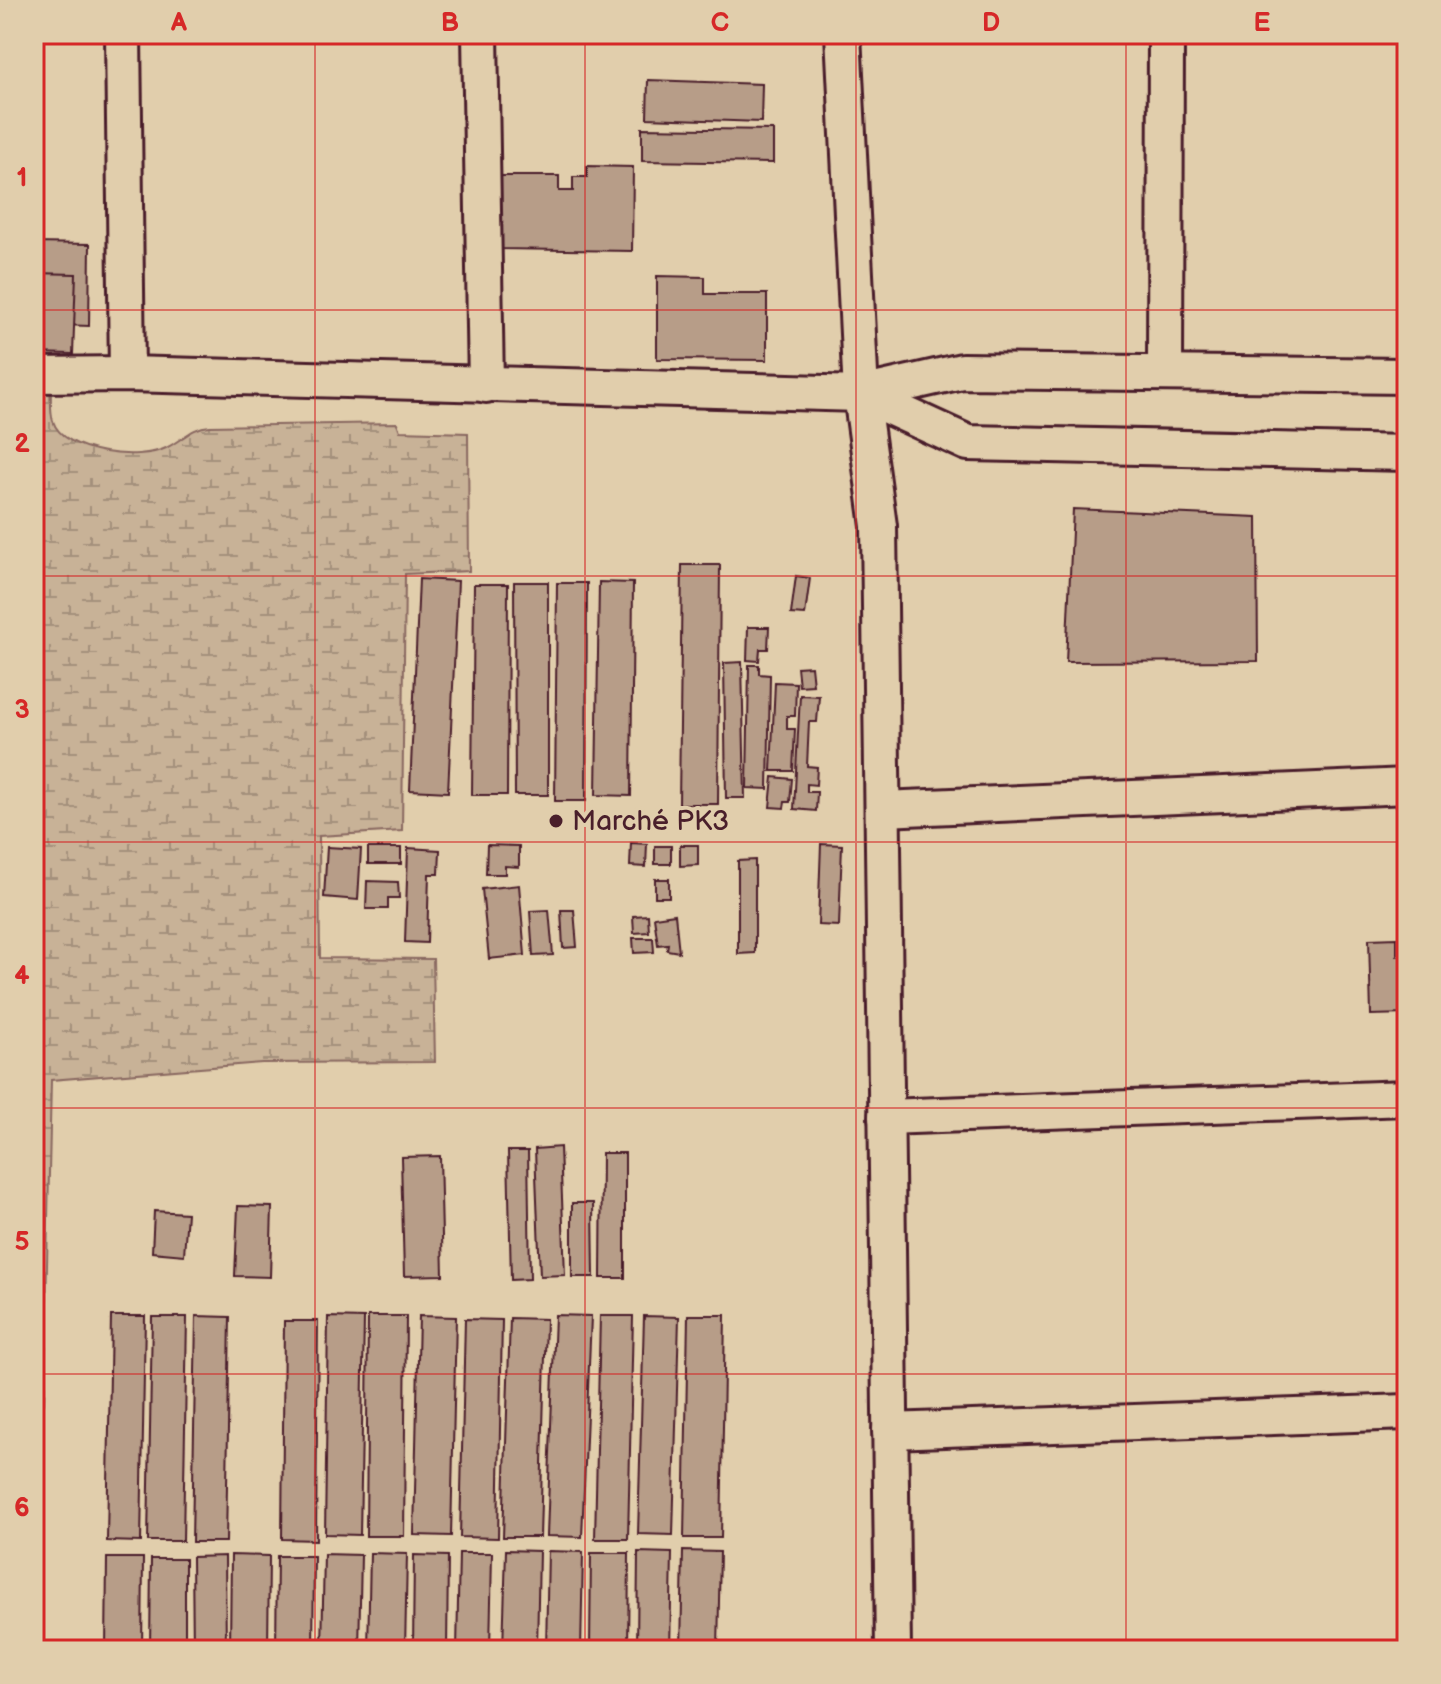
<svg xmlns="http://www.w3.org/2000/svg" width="1441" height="1684" font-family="'Balsamiq Sans',sans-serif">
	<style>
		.wetland { fill: url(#wetland-marsh); stroke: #896861; stroke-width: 2 }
		.building { fill: #b79d88; stroke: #4a1f2b; stroke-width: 2 }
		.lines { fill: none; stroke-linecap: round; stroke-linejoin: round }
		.minor-casing { stroke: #4a1f2b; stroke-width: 40 }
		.minor { stroke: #e1ceac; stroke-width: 34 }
		.grid { fill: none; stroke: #d62828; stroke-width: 2; stroke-opacity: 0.55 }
		.poi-dot { fill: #4a1f2b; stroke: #e1ceac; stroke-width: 3 }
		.labels { text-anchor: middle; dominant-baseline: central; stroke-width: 8; stroke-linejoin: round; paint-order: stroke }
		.poi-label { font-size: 28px; fill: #4a1f2b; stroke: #e1ceac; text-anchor: start }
		.neatline { fill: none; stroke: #d62828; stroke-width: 3 }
		.grid-label { font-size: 26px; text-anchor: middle; font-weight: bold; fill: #d62828 }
	</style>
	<defs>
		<pattern id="wetland-marsh" width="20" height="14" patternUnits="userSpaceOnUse" patternTransform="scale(2)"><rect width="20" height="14" fill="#c8b297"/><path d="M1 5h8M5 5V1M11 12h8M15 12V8" fill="none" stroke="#a4907b"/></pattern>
	</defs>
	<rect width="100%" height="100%" fill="#e1ceac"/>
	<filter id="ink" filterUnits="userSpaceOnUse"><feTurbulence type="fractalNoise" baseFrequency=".0125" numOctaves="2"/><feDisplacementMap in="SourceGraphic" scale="16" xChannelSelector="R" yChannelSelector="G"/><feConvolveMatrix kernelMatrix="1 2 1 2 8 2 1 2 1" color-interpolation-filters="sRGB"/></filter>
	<g filter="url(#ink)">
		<path class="wetland" d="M34,390H51C51,399 50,412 53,421C63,454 140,461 166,448C183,440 191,427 210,426L397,423L400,431L468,433L469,571L405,574L402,831L319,836L320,958L433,959L435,1062L262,1063L51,1080L44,1404L34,1412Z"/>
		<g class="building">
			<polygon points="648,80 762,84 761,122 647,118"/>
			<polygon points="642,128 773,130 773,163 642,161"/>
			<polygon points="587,166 633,167 632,251 499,249 501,176 559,176 559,191 573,191 573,177 587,177"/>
			<polygon points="34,243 90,244 89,326 34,324"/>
			<polygon points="34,273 76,274 73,354 34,353"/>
			<polygon points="657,276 705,277 705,294 767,294 767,360 657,359"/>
			<polygon points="1073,509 1257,517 1258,661 1066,662"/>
			<polygon points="682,565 720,565 718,804 679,804"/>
			<polygon points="796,576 810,578 805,615 791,614"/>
			<polygon points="419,579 458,581 448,792 410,790"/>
			<polygon points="514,582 548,582 548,795 515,795"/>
			<polygon points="599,582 633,583 631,796 596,795"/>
			<polygon points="557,583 587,583 586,801 555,801"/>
			<polygon points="474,584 508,584 507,795 472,795"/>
			<polygon points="748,627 769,627 768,649 760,649 759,661 747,660"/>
			<polygon points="742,662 745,798 726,798 724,663"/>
			<polygon points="749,665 759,665 759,674 770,675 768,789 747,788"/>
			<polygon points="811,666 813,685 799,686 797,667"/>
			<polygon points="775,682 796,683 795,716 787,716 787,729 795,729 793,771 771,771"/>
			<polygon points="800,695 819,696 817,722 809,722 807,766 817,767 816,785 807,784 807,792 817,792 816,811 794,809"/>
			<polygon points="773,777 792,779 790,802 785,802 784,808 770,807"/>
			<polygon points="631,843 647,844 646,867 630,866"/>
			<polygon points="821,844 842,845 839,926 818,925"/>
			<polygon points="487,845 519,846 519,867 505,866 505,874 486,874"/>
			<polygon points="680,845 698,845 698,865 680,866"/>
			<rect x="655" y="846" width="16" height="18"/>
			<polygon points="327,847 361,849 358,900 324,897"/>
			<rect x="368" y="848" width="33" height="16"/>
			<polygon points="408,848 440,850 439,874 429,874 427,943 405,942"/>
			<polygon points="755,860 755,953 738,954 738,861"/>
			<rect x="655" y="879" width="14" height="18"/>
			<polygon points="367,881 398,882 399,898 388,898 388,909 366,909"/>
			<polygon points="519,885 525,955 489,959 482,889"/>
			<polygon points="549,910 553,955 533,956 530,911"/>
			<polygon points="561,910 574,910 577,947 563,948"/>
			<polygon points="675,914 679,952 667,950 668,944 658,945 654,917"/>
			<polygon points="648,915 649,932 634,933 633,916"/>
			<polygon points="633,938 653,938 654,952 634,953"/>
			<polygon points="1397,938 1397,956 1407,955 1407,1014 1371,1015 1369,939"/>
			<polygon points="560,1147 565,1275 540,1276 535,1149"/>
			<polygon points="508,1151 528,1151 530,1279 511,1280"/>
			<polygon points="602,1153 625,1153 625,1278 601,1278"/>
			<polygon points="440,1156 443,1275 404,1276 401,1157"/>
			<polygon points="572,1203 593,1203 594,1277 572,1277"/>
			<polygon points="238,1206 272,1207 270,1277 235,1276"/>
			<polygon points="154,1211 187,1213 184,1255 152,1252"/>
			<polygon points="555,1315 591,1316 582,1537 547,1536"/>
			<polygon points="688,1315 725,1315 721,1538 684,1538"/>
			<polygon points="111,1316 145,1316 141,1542 107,1541"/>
			<polygon points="196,1316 230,1317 226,1542 192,1542"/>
			<polygon points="368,1316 406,1316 404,1536 366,1536"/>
			<polygon points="419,1316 456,1317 451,1536 414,1535"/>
			<polygon points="600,1316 633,1316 628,1539 595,1539"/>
			<polygon points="644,1316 679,1317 673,1535 638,1534"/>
			<polygon points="152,1317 187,1317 183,1541 148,1541"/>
			<polygon points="328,1317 364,1318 360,1535 325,1534"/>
			<polygon points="510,1318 546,1319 540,1537 503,1537"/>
			<polygon points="465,1319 502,1320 498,1538 460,1537"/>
			<polygon points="284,1321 318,1321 316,1540 282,1539"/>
			<polygon points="506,1550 539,1551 537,1650 503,1650"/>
			<polygon points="548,1551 583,1552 581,1650 546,1650"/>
			<polygon points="683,1551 720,1552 718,1650 681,1650"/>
			<polygon points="638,1552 672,1553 670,1650 637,1650"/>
			<polygon points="370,1553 407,1554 405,1650 368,1650"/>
			<polygon points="459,1553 492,1553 490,1650 457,1650"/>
			<polygon points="591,1553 629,1553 628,1650 590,1650"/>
			<polygon points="324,1554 361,1555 359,1650 322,1650"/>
			<polygon points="231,1555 269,1556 268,1650 230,1650"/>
			<polygon points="414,1555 448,1556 447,1650 413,1650"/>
			<polygon points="225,1556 226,1650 193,1650 192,1557"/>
			<polygon points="277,1556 314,1556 313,1650 276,1650"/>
			<polygon points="107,1558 143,1558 142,1650 106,1650"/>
			<polygon points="151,1559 185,1559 185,1650 150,1650"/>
		</g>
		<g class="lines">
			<g class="minor-casing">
				<g id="minor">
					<polyline points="123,34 127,374"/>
					<polyline points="480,34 486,385"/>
					<polyline points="843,34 861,394 879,526 893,1650"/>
					<polyline points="1165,371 1166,34"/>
					<polyline points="34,375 127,374 861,394 962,371 1407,376"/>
					<polyline points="861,394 968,443 1407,453"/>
					<polyline points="883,809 1407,786"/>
					<polyline points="886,1117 1407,1098"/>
					<polyline points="890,1431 1407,1412"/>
				</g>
			</g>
			<use href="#minor" class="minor"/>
		</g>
	</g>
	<path class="grid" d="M315,34V1650M585,34V1650M856,34V1650M1126,34V1650M34,310H1407M34,576H1407M34,842H1407M34,1108H1407M34,1374H1407"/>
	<circle class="poi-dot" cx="556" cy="821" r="8"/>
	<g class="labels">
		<g class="poi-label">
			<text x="572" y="821">Marché PK3</text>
		</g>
	</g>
	<rect width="1441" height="1684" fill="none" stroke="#e1ceac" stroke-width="88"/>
	<rect x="44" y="44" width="1353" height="1596" class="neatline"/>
	<g class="grid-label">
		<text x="179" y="31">A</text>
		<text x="450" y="31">B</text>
		<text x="720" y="31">C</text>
		<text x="991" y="31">D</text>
		<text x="1262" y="31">E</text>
		<text x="22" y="186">1</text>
		<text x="22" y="452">2</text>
		<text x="22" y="718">3</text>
		<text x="22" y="984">4</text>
		<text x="22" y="1250">5</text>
		<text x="22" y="1516">6</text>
	</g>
</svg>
